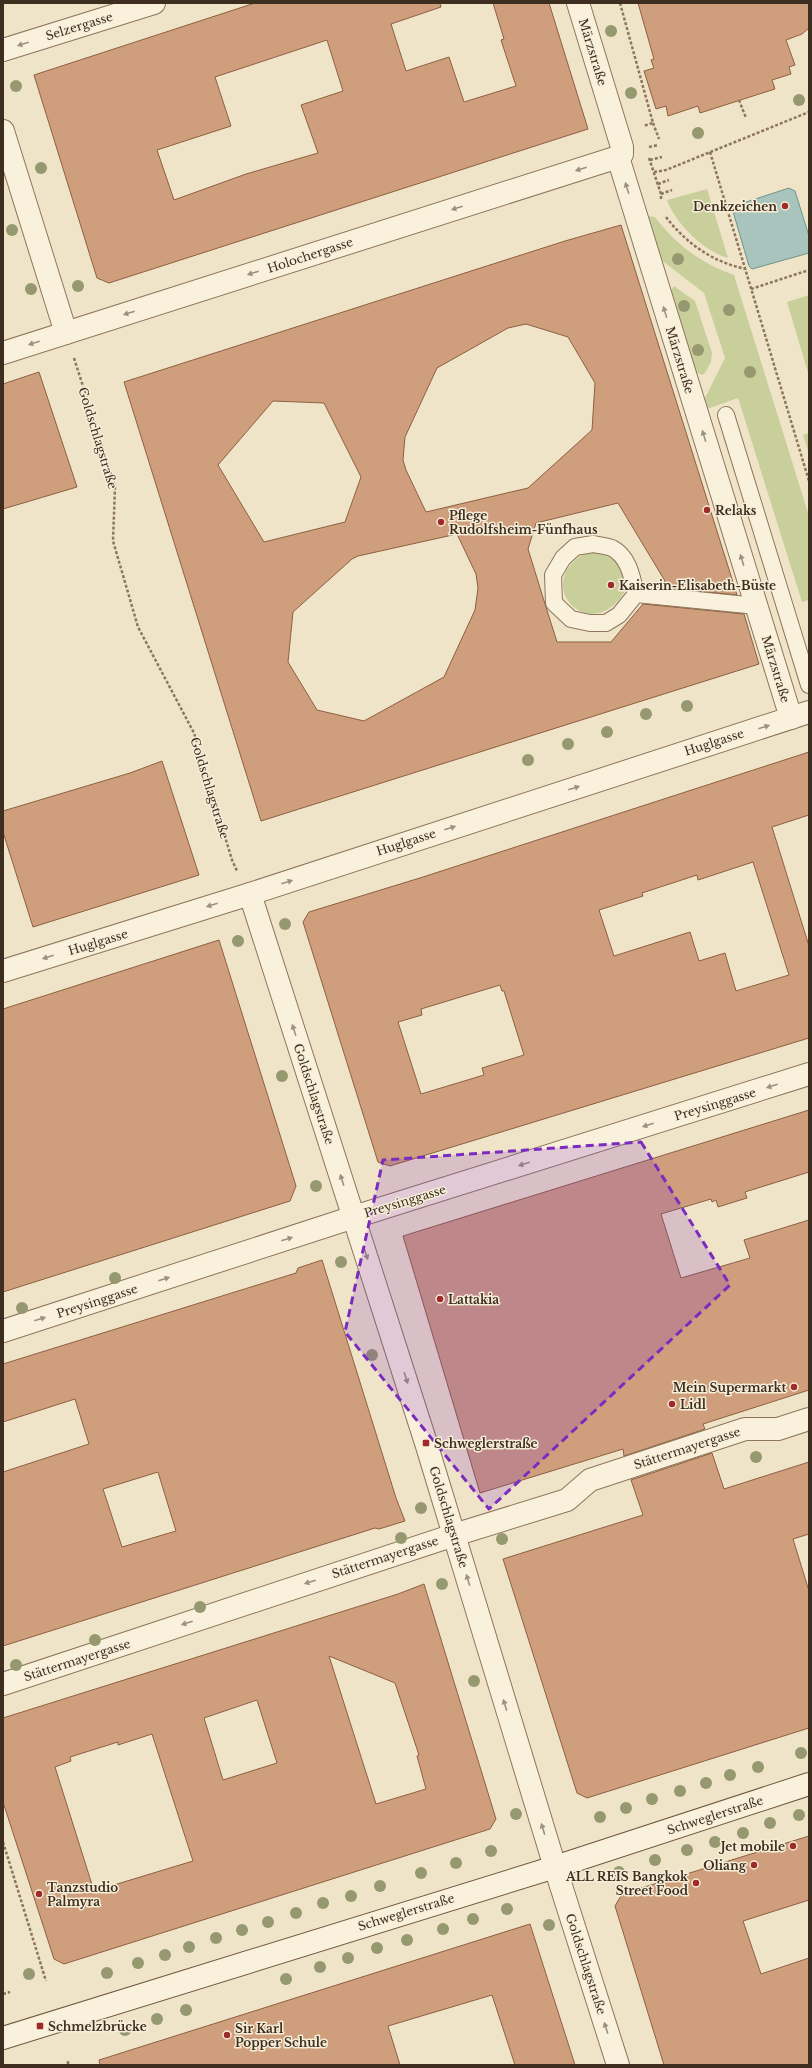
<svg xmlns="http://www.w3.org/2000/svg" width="812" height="2068" font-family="'Libre Baskerville',serif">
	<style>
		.green { fill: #c9cf9b }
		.water { fill: #a9c4bc; stroke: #6f938a }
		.building { fill: #cf9f7d; stroke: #8d5f41; fill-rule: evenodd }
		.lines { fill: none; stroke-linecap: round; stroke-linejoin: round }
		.lane-casing { stroke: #8d765c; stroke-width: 18 }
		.street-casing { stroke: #8d765c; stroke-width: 24 }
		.secondary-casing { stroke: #6f573f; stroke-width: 24 }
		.path { stroke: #8d765c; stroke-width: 2.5; stroke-dasharray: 3 2; stroke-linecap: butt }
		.lane { stroke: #faf1dc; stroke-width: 16 }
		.street { stroke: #faf1dc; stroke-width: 22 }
		.secondary { stroke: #faf1dc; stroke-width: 22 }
		.tree { fill: #96986f }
		.oneway { fill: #9c907e }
		.marked { fill: #7b2cbf; fill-opacity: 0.2; stroke: #7b2cbf; stroke-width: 3; stroke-dasharray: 8 5; stroke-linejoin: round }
		.poi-dot { fill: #9e2a2b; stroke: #f7eed8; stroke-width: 1.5 }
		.labels { text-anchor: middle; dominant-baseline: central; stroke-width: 3; stroke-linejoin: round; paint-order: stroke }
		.street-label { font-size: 12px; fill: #3d2e20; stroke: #f7eed8 }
		.poi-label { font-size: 12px; font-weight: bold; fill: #3d2e20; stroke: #f7eed8; text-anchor: start }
	</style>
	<rect width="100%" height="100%" fill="#f0e4c8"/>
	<g class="green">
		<path d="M707,189L728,258C703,251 676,224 667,200Z"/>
		<path d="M649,216L655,217C675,244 702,264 734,275L809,516V600L802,602L738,398L707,409L704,400L725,358L704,293L660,259L648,219Z"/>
		<polygon points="674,286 695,301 712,353 711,362 705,373 702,375 696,372 670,292"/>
		<polygon points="809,295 809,376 787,302"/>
		<polygon points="809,433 809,454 803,435"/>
		<path d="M587,552C611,551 624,565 627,588C592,651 528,583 587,552Z"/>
	</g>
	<polygon class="water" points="789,188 795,191 809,236 809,253 752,269 749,266 732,208 734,206"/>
	<g class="building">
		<path d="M255,3H440L441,7L391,24L406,71L449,57L464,102L516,86L501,40L504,39L493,3H549L588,129L109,283L97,278L34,75ZM327,40L343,91L301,105L318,153L246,174L174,200L157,150L231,126L215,77Z"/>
		<polygon points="638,3 809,3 809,28 802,34 786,40 795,65 789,67 791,74 772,80 775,89 700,113 698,106 668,116 666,106 656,109 644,71 654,68 651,60 654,59"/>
		<path d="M621,225L737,595L659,587L665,581L618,503L536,523L528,549L545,604L557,642H611L643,604L744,614L759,664L261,821L124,382L565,241ZM526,324L568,337L595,383L592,430L528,488L426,512L406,470L403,460L405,437L437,368L508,328ZM273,401L324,403L361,477L345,522L264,542L218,465ZM457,534L476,574L478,588L475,610L444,677L364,721L317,710L288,662L293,612L352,559L358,556Z"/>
		<polygon points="39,372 77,487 3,509 3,384"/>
		<path d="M809,752V815L772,827L809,946V1038L390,1166L378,1162L303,922L309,912L423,877ZM753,862L789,975L736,991L725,953L699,961L690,932L614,956L599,910L643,896L642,893L697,875L698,880ZM500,985L502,991H504L524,1055L482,1068L484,1075L421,1094L398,1022L422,1015L421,1009Z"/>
		<polygon points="162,761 199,875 33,927 3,832 3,811 130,773"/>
		<polygon points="219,940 296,1186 290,1201 3,1292 3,1009"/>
		<polygon points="809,1110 809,1172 745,1192 747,1198 718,1207 716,1200 712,1202 711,1199 661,1214 681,1278 750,1258 744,1240 809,1220 809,1390 703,1424 705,1429 624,1456 623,1449 480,1493 403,1236"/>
		<path d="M322,1260L396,1498L405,1521L379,1529L375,1528L3,1646V1472L89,1444L75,1399L3,1422V1364L296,1273L298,1268ZM158,1472L176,1531L122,1547L103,1489Z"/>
		<polygon points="712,1453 724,1489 809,1462 809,1534 793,1539 809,1591 809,1728 587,1798 577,1793 503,1559 643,1515 631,1480"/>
		<path d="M424,1584L496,1819L490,1829L64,1964L54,1959L3,1802V1718L398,1594ZM329,1656L395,1683L419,1755L417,1756L426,1789L376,1804ZM257,1700L277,1763L223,1780L204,1718ZM152,1734L193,1861L94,1891L55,1767L71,1761L70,1757L118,1742V1745Z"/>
		<polygon points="809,1836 809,1900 743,1921 761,1974 809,1958 809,2065 664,2065 615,1906 622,1894"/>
		<polygon points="530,1924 575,2065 515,2065 492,1995 388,2026 400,2065 100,2065 99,2060"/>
	</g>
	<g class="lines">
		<g class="lane-casing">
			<g id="lane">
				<polyline points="726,415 809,685"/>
				<path d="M593,544C599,545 607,546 612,548C629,557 632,577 636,594L619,615L606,623H590L571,619L554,603L553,575L563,558L575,547Z"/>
				<polyline points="636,594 757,606"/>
			</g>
		</g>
		<g class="street-casing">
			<g id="street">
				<polyline points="3,50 154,3"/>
				<polyline points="3,131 66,333"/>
				<polyline points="618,157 791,718"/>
				<polyline points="3,353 618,157 622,154 622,147 578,3"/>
				<polyline points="250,894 426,1443 555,1867 618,2065"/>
				<polyline points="3,971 250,894 809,712"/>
				<polyline points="3,1331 354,1217 809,1074"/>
				<polyline points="3,1684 454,1535 567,1500 590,1480 745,1429 778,1429 809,1419"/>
			</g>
		</g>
		<g class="secondary-casing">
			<polyline id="secondary" points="3,2038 555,1867 809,1784"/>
		</g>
		<g class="path">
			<polyline points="620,3 653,123 643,126"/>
			<polyline points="739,100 746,118"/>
			<polyline points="653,123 659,139"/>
			<polyline points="649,147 658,145"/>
			<polyline points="710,152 809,481"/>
			<polyline points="649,158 661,194 661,201"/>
			<polyline points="650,160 662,157"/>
			<polyline points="654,172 666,170 809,112"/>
			<polyline points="658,184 669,180"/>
			<polyline points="661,194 672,190"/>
			<path d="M666,217C686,243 712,262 746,269"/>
			<polyline points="751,289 809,270"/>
			<polyline points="74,358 115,487 113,541 138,627 194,733 232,860 237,871"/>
			<polyline points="3,1842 46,1981"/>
			<polyline points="3,1994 10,1992"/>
			<polyline points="68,2061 68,2065"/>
		</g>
		<use href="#lane" class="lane"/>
		<use href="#street" class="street"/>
		<use href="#secondary" class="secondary"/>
	</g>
	<g class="tree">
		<circle cx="611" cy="31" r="6"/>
		<circle cx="16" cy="86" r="6"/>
		<circle cx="631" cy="93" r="6"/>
		<circle cx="799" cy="100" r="6"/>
		<circle cx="698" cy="133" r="6"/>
		<circle cx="41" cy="168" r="6"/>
		<circle cx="12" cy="230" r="6"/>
		<circle cx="678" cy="259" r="6"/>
		<circle cx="78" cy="286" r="6"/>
		<circle cx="31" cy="289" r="6"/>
		<circle cx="684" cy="306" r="6"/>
		<circle cx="729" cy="310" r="6"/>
		<circle cx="698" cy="350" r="6"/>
		<circle cx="750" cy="372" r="6"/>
		<circle cx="687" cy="706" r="6"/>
		<circle cx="646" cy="714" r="6"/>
		<circle cx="607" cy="732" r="6"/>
		<circle cx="568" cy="744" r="6"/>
		<circle cx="528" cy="760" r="6"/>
		<circle cx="285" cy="924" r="6"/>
		<circle cx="238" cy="941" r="6"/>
		<circle cx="282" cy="1076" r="6"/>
		<circle cx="316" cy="1186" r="6"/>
		<circle cx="341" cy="1262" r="6"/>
		<circle cx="115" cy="1278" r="6"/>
		<circle cx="22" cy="1308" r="6"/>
		<circle cx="372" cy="1355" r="6"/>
		<circle cx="756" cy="1457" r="6"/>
		<circle cx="421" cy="1508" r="6"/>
		<circle cx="401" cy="1538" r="6"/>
		<circle cx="502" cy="1539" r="6"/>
		<circle cx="442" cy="1584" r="6"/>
		<circle cx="200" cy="1607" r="6"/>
		<circle cx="95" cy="1640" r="6"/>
		<circle cx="16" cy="1665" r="6"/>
		<circle cx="474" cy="1681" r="6"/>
		<circle cx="801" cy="1753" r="6"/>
		<circle cx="758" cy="1767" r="6"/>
		<circle cx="730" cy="1775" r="6"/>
		<circle cx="706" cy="1783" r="6"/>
		<circle cx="680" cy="1791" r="6"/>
		<circle cx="652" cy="1799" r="6"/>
		<circle cx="626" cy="1808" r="6"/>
		<circle cx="516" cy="1814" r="6"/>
		<circle cx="799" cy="1815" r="6"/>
		<circle cx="600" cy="1817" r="6"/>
		<circle cx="770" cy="1823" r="6"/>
		<circle cx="743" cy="1833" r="6"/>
		<circle cx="715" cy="1842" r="6"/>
		<circle cx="687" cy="1850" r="6"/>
		<circle cx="491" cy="1851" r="6"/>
		<circle cx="655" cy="1860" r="6"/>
		<circle cx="456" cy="1863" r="6"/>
		<circle cx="619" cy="1872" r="6"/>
		<circle cx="421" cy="1873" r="6"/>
		<circle cx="380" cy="1886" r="6"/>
		<circle cx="351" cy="1896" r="6"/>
		<circle cx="323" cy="1903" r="6"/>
		<circle cx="507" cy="1909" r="6"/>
		<circle cx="296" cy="1913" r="6"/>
		<circle cx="473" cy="1919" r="6"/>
		<circle cx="268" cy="1922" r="6"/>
		<circle cx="549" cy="1925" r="6"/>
		<circle cx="443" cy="1929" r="6"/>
		<circle cx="242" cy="1930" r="6"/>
		<circle cx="216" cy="1938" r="6"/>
		<circle cx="407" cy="1940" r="6"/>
		<circle cx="189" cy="1947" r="6"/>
		<circle cx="377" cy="1948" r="6"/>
		<circle cx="165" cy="1955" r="6"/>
		<circle cx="348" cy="1958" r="6"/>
		<circle cx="138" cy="1963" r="6"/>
		<circle cx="320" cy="1967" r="6"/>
		<circle cx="107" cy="1973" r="6"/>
		<circle cx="29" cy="1974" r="6"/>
		<circle cx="286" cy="1979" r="6"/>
		<circle cx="186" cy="2010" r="6"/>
		<circle cx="157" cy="2019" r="6"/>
		<circle cx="125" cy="2030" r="6"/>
	</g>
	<defs><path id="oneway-solid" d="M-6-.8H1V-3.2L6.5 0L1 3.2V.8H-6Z"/></defs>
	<g class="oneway">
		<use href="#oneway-solid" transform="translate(23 44) rotate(163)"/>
		<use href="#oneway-solid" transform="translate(581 169) rotate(162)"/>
		<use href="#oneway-solid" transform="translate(627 188) rotate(-107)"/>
		<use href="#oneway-solid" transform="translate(457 208) rotate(162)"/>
		<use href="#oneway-solid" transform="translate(253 273) rotate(162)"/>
		<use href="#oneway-solid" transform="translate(665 312) rotate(-107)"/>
		<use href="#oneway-solid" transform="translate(129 313) rotate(162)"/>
		<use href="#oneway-solid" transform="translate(34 343) rotate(163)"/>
		<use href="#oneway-solid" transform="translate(704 436) rotate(-107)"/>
		<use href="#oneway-solid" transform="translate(742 560) rotate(-107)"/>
		<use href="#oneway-solid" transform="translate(764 727) rotate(-18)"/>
		<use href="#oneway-solid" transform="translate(574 788) rotate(-18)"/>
		<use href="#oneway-solid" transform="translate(450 828) rotate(-18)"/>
		<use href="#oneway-solid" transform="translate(287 882) rotate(-18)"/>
		<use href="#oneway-solid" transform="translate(212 905) rotate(163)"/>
		<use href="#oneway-solid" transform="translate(48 957) rotate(163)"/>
		<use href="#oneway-solid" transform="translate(294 1030) rotate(-108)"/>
		<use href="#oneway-solid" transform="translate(772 1086) rotate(163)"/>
		<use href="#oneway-solid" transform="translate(648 1125) rotate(163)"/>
		<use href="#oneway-solid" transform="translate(524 1164) rotate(163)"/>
		<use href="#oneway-solid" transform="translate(342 1180) rotate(-108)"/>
		<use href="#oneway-solid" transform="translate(287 1239) rotate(-18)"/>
		<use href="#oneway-solid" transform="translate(366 1254) rotate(72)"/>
		<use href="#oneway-solid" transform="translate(164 1279) rotate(-18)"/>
		<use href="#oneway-solid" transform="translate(40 1319) rotate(-18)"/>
		<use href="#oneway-solid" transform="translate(406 1378) rotate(72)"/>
		<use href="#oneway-solid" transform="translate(468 1580) rotate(-107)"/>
		<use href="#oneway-solid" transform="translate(310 1582) rotate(162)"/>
		<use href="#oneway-solid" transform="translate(187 1623) rotate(162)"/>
		<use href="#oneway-solid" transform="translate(505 1705) rotate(-107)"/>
		<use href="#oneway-solid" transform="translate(543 1829) rotate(-107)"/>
		<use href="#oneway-solid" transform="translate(606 2028) rotate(-108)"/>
	</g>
	<path class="marked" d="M641,1142L730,1285L489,1509L345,1332L383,1160Z"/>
	<g class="poi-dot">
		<circle cx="785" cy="206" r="4"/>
		<circle cx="707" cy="510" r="4"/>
		<circle cx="441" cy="522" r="4"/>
		<circle cx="611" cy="585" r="4"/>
		<circle cx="440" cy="1299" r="4"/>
		<circle cx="794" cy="1387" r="4"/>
		<circle cx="672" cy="1404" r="4"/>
		<rect x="422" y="1439" width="8" height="8" rx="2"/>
		<circle cx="793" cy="1846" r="4"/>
		<circle cx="754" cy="1865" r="4"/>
		<circle cx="696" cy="1883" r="4"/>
		<circle cx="39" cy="1894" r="4"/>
		<rect x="36" y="2022" width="8" height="8" rx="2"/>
		<circle cx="227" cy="2035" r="4"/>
	</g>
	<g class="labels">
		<g class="street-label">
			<text transform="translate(79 26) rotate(-17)">Selzergasse</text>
			<text transform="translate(593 52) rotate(73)">Märzstraße</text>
			<text transform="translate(310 255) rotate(-18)">Holochergasse</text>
			<text transform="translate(680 360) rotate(73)">Märzstraße</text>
			<text transform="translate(98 438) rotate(73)">Goldschlagstraße</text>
			<text transform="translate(776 669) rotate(73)">Märzstraße</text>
			<text transform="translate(714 742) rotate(-18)">Huglgasse</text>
			<text transform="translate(210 788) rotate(73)">Goldschlagstraße</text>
			<text transform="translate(406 842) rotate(-18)">Huglgasse</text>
			<text transform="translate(98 942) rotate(-17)">Huglgasse</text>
			<text transform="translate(314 1094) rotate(72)">Goldschlagstraße</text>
			<text transform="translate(715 1104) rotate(-17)">Preysinggasse</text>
			<text transform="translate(405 1201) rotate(-17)">Preysinggasse</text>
			<text transform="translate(97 1301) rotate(-18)">Preysinggasse</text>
			<text transform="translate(687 1448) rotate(-18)">Stättermayergasse</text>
			<text transform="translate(449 1517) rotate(73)">Goldschlagstraße</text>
			<text transform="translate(385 1557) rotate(-18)">Stättermayergasse</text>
			<text transform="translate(77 1660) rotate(-18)">Stättermayergasse</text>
			<text transform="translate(715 1815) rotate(-18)">Schweglerstraße</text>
			<text transform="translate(406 1912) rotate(-17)">Schweglerstraße</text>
			<text transform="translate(586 1964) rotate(72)">Goldschlagstraße</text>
		</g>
		<g class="poi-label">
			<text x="777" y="206" text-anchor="end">Denkzeichen</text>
			<text x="715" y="510">Relaks</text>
			<text x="449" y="515">Pflege<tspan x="449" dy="14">Rudolfsheim-Fünfhaus</tspan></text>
			<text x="619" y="585">Kaiserin-Elisabeth-Büste</text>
			<text x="448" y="1299">Lattakia</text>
			<text x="786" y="1387" text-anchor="end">Mein Supermarkt</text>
			<text x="680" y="1404">Lidl</text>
			<text x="434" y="1443">Schweglerstraße</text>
			<text x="785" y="1846" text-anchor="end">Jet mobile</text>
			<text x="746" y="1865" text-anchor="end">Oliang</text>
			<text x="688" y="1876" text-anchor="end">ALL REIS Bangkok<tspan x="688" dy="14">Street Food</tspan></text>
			<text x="47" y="1887">Tanzstudio<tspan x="47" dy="14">Palmyra</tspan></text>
			<text x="48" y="2026">Schmelzbrücke</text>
			<text x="235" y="2028">Sir Karl<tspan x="235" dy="14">Popper Schule</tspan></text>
		</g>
	</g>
	<rect width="812" height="2068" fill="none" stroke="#3d2e20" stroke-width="8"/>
</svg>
